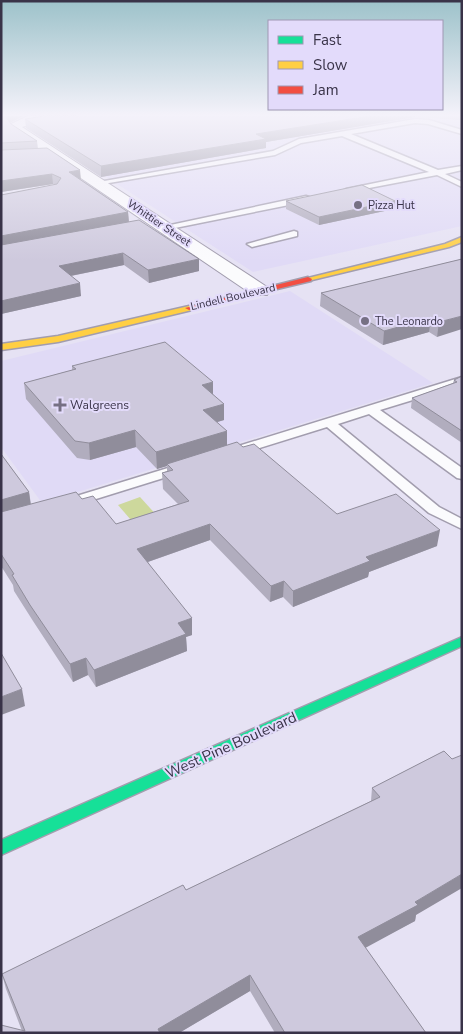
<svg xmlns="http://www.w3.org/2000/svg" width="463" height="1034" font-family="'Nunito Sans',sans-serif">
	<style>
		.built { fill: #e0daf6 }
		.water { fill: #cdd89c }
		.lines { fill: none; stroke-linecap: round; stroke-linejoin: round }
		.lane-casing { stroke: #a29dae; stroke-width: 3 }
		.street-casing { stroke: #a29dae; stroke-width: 2 }
		.fast-casing { stroke: #a29dae; stroke-width: 3 }
		.slow-casing { stroke: #a29dae; stroke-width: 3 }
		.jam-casing { stroke: #a29dae; stroke-width: 3 }
		.lane { fill: #fbfbfd; fill-rule: evenodd }
		.street { fill: #fbfbfd; fill-rule: evenodd }
		.fast { fill: #16e098; fill-rule: evenodd }
		.slow { fill: #ffcf43; fill-rule: evenodd }
		.jam { fill: #f24e42; fill-rule: evenodd }
		.wall { fill: #b1adbe }
		.shaded-wall { fill: #908d9b }
		.building { fill: #cec9dd; stroke: #908d9b }
		.poi-dot { fill: #767084; stroke: #e3dbfb; stroke-width: 2 }
		.labels { text-anchor: middle; dominant-baseline: central; stroke-width: 4; stroke-linejoin: round; paint-order: stroke }
		.far-poi-label { font-size: 11px; fill: #393348; stroke: #e3dbfb; text-anchor: start }
		.far-street-label { font-size: 11px; fill: #393348; stroke: #e3dbfb }
		.poi-label { font-size: 12px; fill: #393348; stroke: #e3dbfb; text-anchor: start }
		.near-street-label { font-size: 15px; fill: #393348; stroke: #e3dbfb }
	</style>
	<rect width="100%" height="100%" fill="#e6e2f4"/>
	<g class="built">
		<polygon points="118,116 462,116 462,226 253,272 29,127"/>
		<polygon points="290,291 433,383 42,503 1,447 1,361"/>
	</g>
	<polygon class="water" points="140,497 160,519 137,527 118,505"/>
	<g class="lines">
		<g class="lane-casing">
			<g id="lane">
				<polygon points="415,119 429,120 462,130 462,134 428,124 415,123 351,134 438,170 462,166 462,170 445,174 462,182 462,187 437,175 343,193 342,191 346,189 429,172 342,136 301,143 275,155 97,185 93,183 273,151 299,139"/>
				<polygon points="306,196 309,197 309,201 165,230 161,227"/>
				<polygon points="294,231 297,232 297,236 252,247 247,244"/>
				<polygon points="462,377 462,385 380,410 462,468 462,479 457,478 369,414 338,424 439,507 462,519 462,529 429,513 327,427 237,455 230,451 232,448"/>
				<polygon points="181,464 186,465 188,468 186,471 67,508 57,508 55,505 57,502"/>
			</g>
		</g>
		<g class="street-casing">
			<path id="street" d="M28,116H75C69,123 35,122 22,127L267,287L269,291L267,295H253L13,132L9,125Z"/>
		</g>
		<g class="fast-casing">
			<polygon id="fast" points="462,637 462,646 1,855 1,840"/>
		</g>
		<g class="slow-casing">
			<g id="slow">
				<polygon points="462,237 462,242 449,247 308,281 304,279 445,244"/>
				<polygon points="189,306 192,306 192,310 58,342 1,350 1,344 58,336"/>
			</g>
		</g>
		<g class="jam-casing">
			<polygon id="jam" points="308,277 312,279 311,281 189,310 185,308"/>
		</g>
		<use href="#lane" class="lane"/>
		<use href="#street" class="street"/>
		<use href="#fast" class="fast"/>
		<use href="#slow" class="slow"/>
		<use href="#jam" class="jam"/>
	</g>
	<g class="wall">
		<polygon points="1,116 24,116 10,123 11,124 37,141 38,149 128,212 129,222 199,271 149,283 124,265 71,276 81,296 1,314 1,195 54,185 53,184 1,192"/>
		<polygon points="44,116 462,116 462,120 415,117 266,142 266,148 101,177 26,128 25,119"/>
		<polygon points="286,201 394,209 319,225 286,209"/>
		<polygon points="462,259 437,337 429,332 383,345 320,306 321,293"/>
		<polygon points="72,366 213,394 224,420 217,422 227,445 243,447 337,514 437,546 369,572 368,577 293,607 283,597 270,602 210,540 148,562 192,635 186,637 187,651 96,687 88,675 73,682 33,621 14,591 13,585 1,566 1,454 29,492 31,504 82,499 116,524 178,504 163,489 162,473 167,471 167,466 157,469 136,447 90,460 77,458 26,399 24,383 72,370"/>
		<polygon points="462,376 462,443 411,408 412,398 453,383 454,380"/>
		<polygon points="444,751 415,921 365,947 426,1033 275,1033 250,991 179,1033 1,1033 22,1031 6,989 2,974 186,890 371,801 372,788"/>
	</g>
	<g class="shaded-wall">
		<polygon points="7,116 24,116 8,123 7,126"/>
		<polygon points="370,116 415,116 415,117 266,142 266,148 101,177 101,166 256,134"/>
		<polygon points="80,170 81,180 69,172"/>
		<polygon points="52,174 53,184 1,192 1,181"/>
		<polygon points="395,201 394,209 319,225 319,217"/>
		<polygon points="128,212 129,224 1,248 1,236"/>
		<polygon points="123,253 124,265 60,278 59,266"/>
		<polygon points="199,259 199,271 149,283 148,270"/>
		<polygon points="80,283 81,296 1,314 1,301"/>
		<polygon points="462,316 462,329 437,337 439,322"/>
		<polygon points="431,318 429,332 383,345 384,331"/>
		<polygon points="213,382 213,398 202,385"/>
		<polygon points="224,404 224,420 204,426 203,410"/>
		<polygon points="135,430 136,447 90,460 89,443"/>
		<polygon points="227,431 227,448 167,464 167,466 157,469 156,452"/>
		<polygon points="29,492 31,508 1,517 1,500"/>
		<polygon points="210,524 210,540 139,565 137,549"/>
		<polygon points="440,530 437,546 369,572 368,577 293,607 293,591 366,557"/>
		<polygon points="284,581 283,597 270,602 271,586"/>
		<polygon points="192,618 192,635 186,637 187,651 96,687 94,670 178,623"/>
		<polygon points="86,658 88,675 73,682 70,664"/>
		<polygon points="22,689 25,706 1,715 1,697"/>
		<polygon points="462,874 462,888 416,915 415,921 356,953 358,937 415,902"/>
		<polygon points="250,975 250,991 179,1033 158,1033 158,1029"/>
	</g>
	<g class="building">
		<polygon points="1,116 7,116 6,117 11,124 37,141 1,143"/>
		<polygon points="44,116 370,116 256,134 266,139 101,166 25,119"/>
		<polygon points="47,148 80,170 69,172 128,212 1,236 1,195 57,184 61,178 52,174 1,181 1,150"/>
		<polygon points="362,185 395,201 319,217 286,201"/>
		<polygon points="139,220 199,259 148,270 123,253 59,266 80,283 1,301 1,245"/>
		<polygon points="462,259 462,316 439,322 431,318 384,331 321,293"/>
		<polygon points="165,342 213,382 202,385 224,404 203,410 227,431 156,452 135,430 89,443 75,441 24,383 76,369 72,366"/>
		<polygon points="462,376 462,431 412,398 457,382 454,380"/>
		<polygon points="237,442 243,447 254,444 337,514 396,494 440,530 366,557 370,561 293,591 284,581 271,586 210,524 137,549 192,618 178,623 186,634 94,670 86,658 70,664 30,605 12,575 14,574 1,554 1,512 76,492 82,499 93,496 116,524 189,501 162,473 173,470 167,464"/>
		<polygon points="1,454 29,492 1,500"/>
		<polygon points="1,653 22,689 1,697"/>
		<polygon points="444,751 452,759 462,755 462,874 415,902 418,905 358,937 426,1033 285,1033 250,975 158,1029 160,1033 1,1033 1,1025 25,1031 2,974 183,885 186,890 380,797 372,788"/>
	</g>
	<linearGradient id="sky" x2="0" y2="1"><stop stop-color="#9dc2ca"/><stop offset="0.44" stop-color="#f4f2fa"/><stop offset="1" stop-color="#f4f2fa" stop-opacity="0"/></linearGradient>
	<rect width="463" height="261" fill="url(#sky)"/>
	<g class="poi-dot">
		<circle cx="358" cy="205" r="5"/>
		<circle cx="365" cy="321" r="5"/>
		<path d="M57.5 397.5h5v5h5v5h-5v5h-5v-5h-5v-5h5z"/>
	</g>
	<g class="labels">
		<g class="far-poi-label">
			<text x="368" y="205">Pizza Hut</text>
			<text x="375" y="321">The Leonardo</text>
		</g>
		<g class="far-street-label">
			<text transform="translate(159 223) rotate(34)">Whittier Street</text>
			<text transform="translate(233 297) rotate(-13)">Lindell Boulevard</text>
		</g>
		<g class="poi-label">
			<text x="70" y="405">Walgreens</text>
		</g>
		<g class="near-street-label">
			<text transform="translate(231 745) rotate(-24)">West Pine Boulevard</text>
		</g>
	</g>
	<rect width="463" height="1034" fill="none" stroke="#393348" stroke-width="5"/>
	<rect x="268" y="20" width="175" height="90" fill="#e3dbfb" stroke="#9f98b3"/>
	<rect x="278" y="36" width="25" height="8" fill="#16e098" stroke="#9f98b3"/>
	<text x="313" y="45" font-size="15" fill="#393348">Fast</text>
	<rect x="278" y="61" width="25" height="8" fill="#ffcf43" stroke="#9f98b3"/>
	<text x="313" y="70" font-size="15" fill="#393348">Slow</text>
	<rect x="278" y="86" width="25" height="8" fill="#f24e42" stroke="#9f98b3"/>
	<text x="313" y="95" font-size="15" fill="#393348">Jam</text>
</svg>
